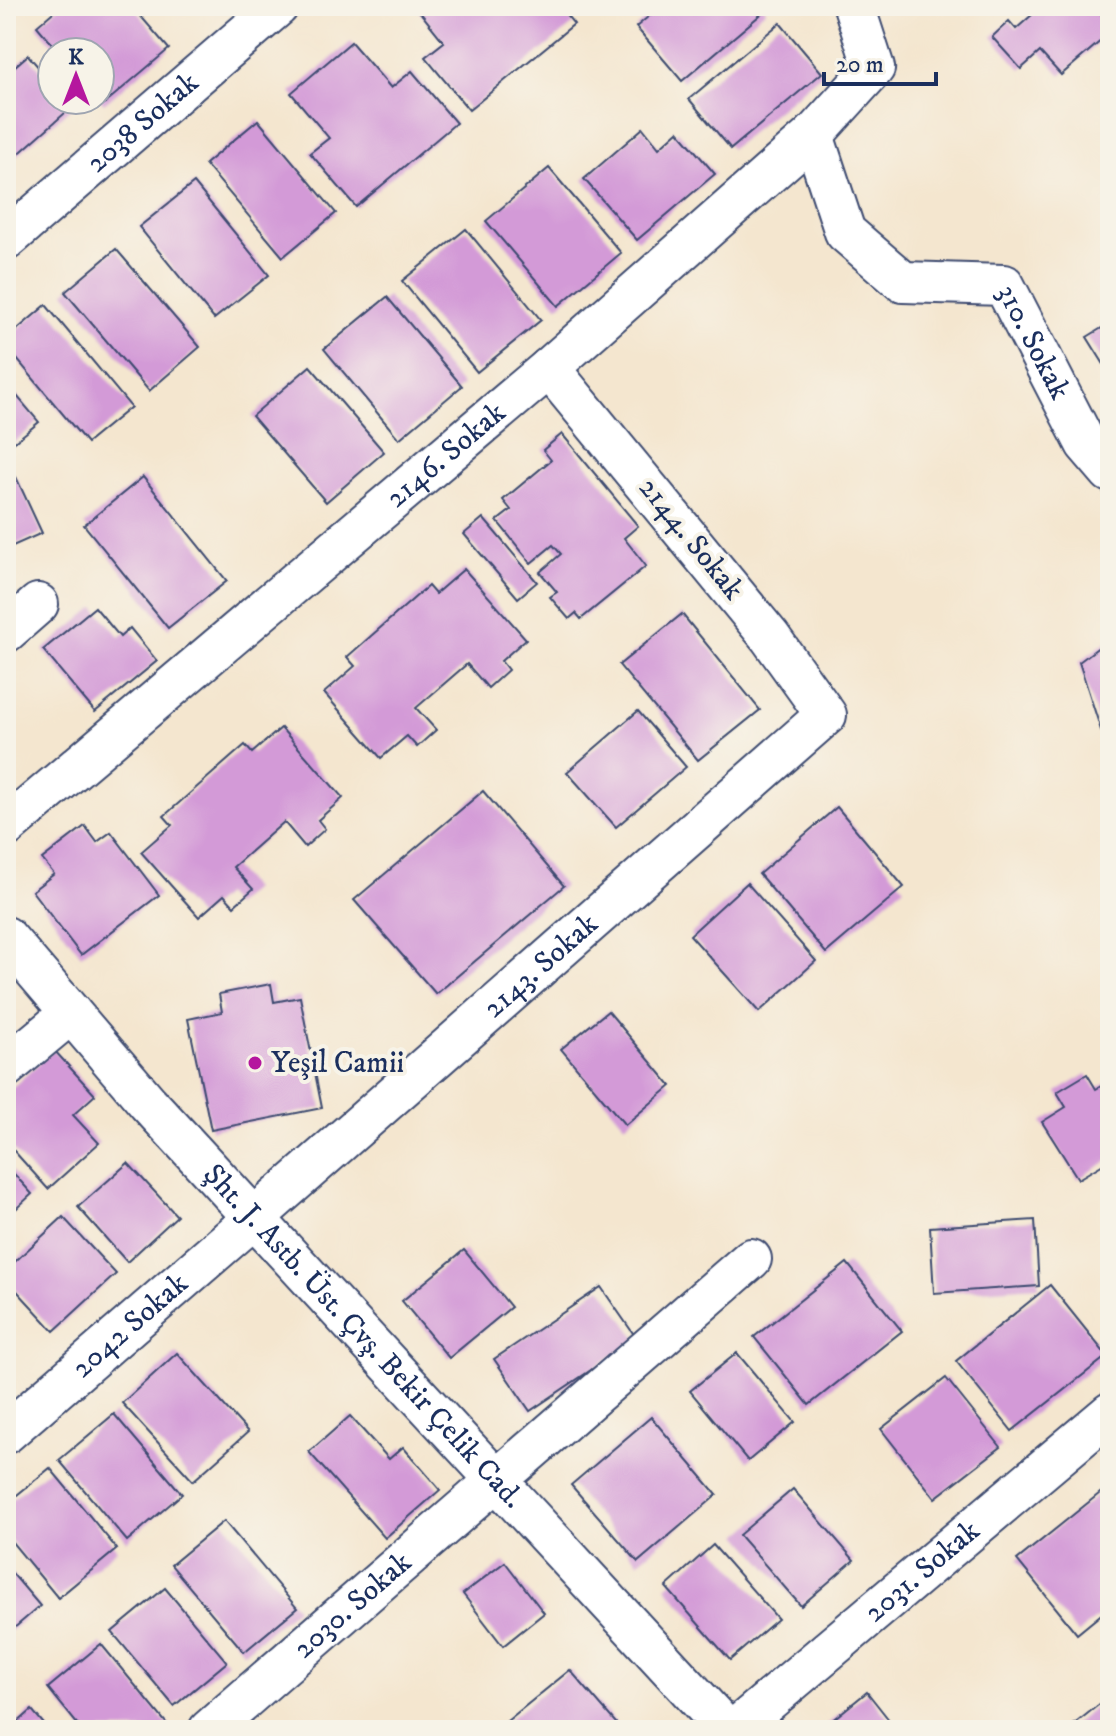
<svg xmlns="http://www.w3.org/2000/svg" width="1116" height="1736" font-family="'IM FELL DW Pica',serif">
	<style>
		.building { fill: #d39ad7 }
		.lines { fill: none; stroke-linecap: round; stroke-linejoin: round }
		.minor-casing { stroke: #3c4a6f; stroke-width: 44 }
		.minor { stroke: #fff; stroke-width: 40 }
		.poi-dot { fill: #b5179e; stroke: #f7f3e8; stroke-width: 3 }
		.labels { text-anchor: middle; dominant-baseline: central; stroke-width: 8; stroke-linejoin: round; paint-order: stroke }
		.street-label { font-size: 30px; fill: #1b2f5e; stroke: #f7f3e8 }
		.poi-label { font-size: 30px; fill: #1b2f5e; stroke: #f7f3e8; text-anchor: start }
	</style>
	<rect width="100%" height="100%" fill="#f7f3e8"/>
	<filter id="ink" filterUnits="userSpaceOnUse"><feTurbulence type="fractalNoise" baseFrequency=".0125" numOctaves="2"/><feDisplacementMap in="SourceGraphic" scale="16" xChannelSelector="R" yChannelSelector="G"/><feConvolveMatrix kernelMatrix="1 2 1 2 8 2 1 2 1" color-interpolation-filters="sRGB"/></filter>
	<filter id="wash" filterUnits="userSpaceOnUse"><feTurbulence type="fractalNoise" baseFrequency=".006" numOctaves="4" result="noise"/><feDisplacementMap in="SourceGraphic" scale="32" xChannelSelector="R" yChannelSelector="G"/><feGaussianBlur stdDeviation="1.8" result="paint"/><feColorMatrix in="noise" values="0 0 0 0 0 0 0 0 0 0 0 0 0 0 0 0 0 1.4 0 .05"/><feComposite in="paint" operator="in"/></filter>
	<g filter="url(#wash)">
		<rect width="100%" height="100%" fill="#f4e6cf"/>
		<g id="blocks">
			<g class="building">
				<polygon points="60,6 132,6 169,49 104,104 100,100 100,52 59,52 37,26"/>
				<polygon points="415,6 559,6 574,24 469,110 425,57 444,42"/>
				<polygon points="661,6 763,6 766,10 682,81 636,27"/>
				<polygon points="1042,6 1094,6 1110,24 1110,33 1061,75 1040,52 1021,69 992,37 1009,21 1016,29"/>
				<polygon points="780,23 822,73 731,149 689,99"/>
				<polygon points="351,42 391,88 412,71 456,123 356,207 310,153 329,138 291,93"/>
				<polygon points="28,55 52,83 52,100 68,100 73,106 6,165 6,61 13,68"/>
				<polygon points="258,120 336,213 283,257 205,164"/>
				<polygon points="643,128 659,148 678,131 715,174 637,240 584,179"/>
				<polygon points="549,168 621,253 558,306 486,221"/>
				<polygon points="194,183 269,275 214,319 139,227"/>
				<polygon points="466,229 541,320 477,372 402,281"/>
				<polygon points="116,249 200,347 149,391 65,292"/>
				<polygon points="387,297 462,386 399,439 324,349"/>
				<polygon points="46,305 131,407 87,443 6,346 6,339"/>
				<polygon points="1110,323 1110,374 1087,337"/>
				<polygon points="310,366 384,452 326,502 252,416"/>
				<polygon points="6,383 39,422 6,449"/>
				<polygon points="562,434 638,526 624,538 646,566 581,619 576,613 569,619 550,597 557,592 540,572 561,554 553,545 531,563 497,521 511,510 503,500 551,460 543,450"/>
				<polygon points="16,477 42,533 6,549 6,482"/>
				<polygon points="143,477 227,581 168,628 84,525"/>
				<polygon points="483,518 537,582 518,598 464,534"/>
				<polygon points="464,569 526,639 501,661 508,670 488,688 467,664 416,708 436,730 417,747 407,736 381,758 324,693 355,666 347,657 428,586 435,594"/>
				<polygon points="95,607 120,637 130,628 157,661 95,712 43,650"/>
				<polygon points="682,614 760,710 698,760 619,665"/>
				<polygon points="1108,640 1110,643 1109,755 1079,662"/>
				<polygon points="638,711 686,767 616,827 567,772"/>
				<polygon points="281,728 343,798 318,820 325,829 305,847 284,822 233,867 253,889 234,906 224,895 199,917 141,852 172,825 164,816 245,745 252,753"/>
				<polygon points="483,791 564,886 436,994 354,900"/>
				<polygon points="837,807 904,887 826,953 759,874"/>
				<polygon points="85,826 97,842 111,832 159,895 81,955 32,891 54,874 42,859"/>
				<polygon points="747,883 816,961 759,1012 690,935"/>
				<polygon points="271,984 274,1002 300,997 322,1108 211,1130 188,1019 222,1012 219,994"/>
				<polygon points="608,1011 671,1086 625,1125 561,1049"/>
				<polygon points="54,1050 95,1095 73,1115 99,1143 48,1189 6,1142 6,1093"/>
				<polygon points="1087,1074 1096,1089 1110,1081 1110,1160 1078,1179 1042,1122 1066,1107 1057,1092"/>
				<polygon points="128,1163 177,1216 127,1262 78,1207"/>
				<polygon points="6,1165 32,1194 6,1218"/>
				<polygon points="63,1217 116,1274 54,1331 6,1279 6,1270"/>
				<polygon points="1035,1220 1039,1286 934,1293 930,1227"/>
				<polygon points="464,1250 511,1307 449,1358 402,1301"/>
				<polygon points="847,1263 902,1331 809,1405 754,1337"/>
				<polygon points="1050,1285 1107,1356 1012,1431 956,1361"/>
				<polygon points="601,1287 637,1339 530,1411 494,1359"/>
				<polygon points="177,1353 248,1432 193,1481 122,1403"/>
				<polygon points="737,1353 795,1422 748,1461 690,1391"/>
				<polygon points="946,1378 1001,1447 935,1498 881,1429"/>
				<polygon points="114,1414 182,1494 127,1541 59,1460"/>
				<polygon points="350,1416 389,1459 403,1447 440,1490 385,1538 309,1452"/>
				<polygon points="651,1417 717,1495 638,1562 571,1485"/>
				<polygon points="50,1468 117,1549 58,1598 6,1535 6,1504"/>
				<polygon points="1110,1485 1110,1607 1077,1634 1017,1560"/>
				<polygon points="793,1489 854,1560 801,1606 739,1535"/>
				<polygon points="224,1521 297,1608 244,1652 171,1565"/>
				<polygon points="713,1545 778,1619 730,1660 666,1587"/>
				<polygon points="505,1562 544,1613 503,1646 463,1594"/>
				<polygon points="6,1566 40,1606 6,1635"/>
				<polygon points="165,1588 227,1662 174,1706 112,1632"/>
				<polygon points="101,1644 172,1730 82,1730 48,1688"/>
				<polygon points="570,1670 622,1730 496,1730"/>
				<polygon points="867,1692 897,1730 820,1730"/>
				<polygon points="1102,1702 1110,1711 1110,1730 1067,1730"/>
				<polygon points="32,1710 49,1730 9,1730"/>
			</g>
		</g>
	</g>
	<g filter="url(#ink)">
		<use href="#blocks" fill-opacity="0" stroke="#3c4a6f" stroke-width="2"/>
		<g class="lines">
			<g class="minor-casing">
				<g id="minor">
					<path id="s1" d="M813,135L845,232L903,282L1004,285L1086,444L1110,472"/>
					<path id="s2" d="M6,240L278,6"/>
					<polyline points="6,632 38,604"/>
					<path id="s3" d="M6,827L549,368L813,135L874,68L854,6"/>
					<path id="s4" d="M6,937L148,1103L727,1730"/>
					<polyline points="6,1067 71,1013"/>
					<path id="s5" d="M6,1433L254,1218L826,715L770,637L549,368"/>
					<path id="s6" d="M209,1730L751,1259"/>
					<path id="s7" d="M734,1730L1110,1413"/>
				</g>
			</g>
			<use href="#minor" class="minor"/>
		</g>
	</g>
	<circle class="poi-dot" cx="255" cy="1063" r="8"/>
	<g class="labels">
		<g class="street-label">
			<text stroke="none"><textPath href="#s2" startOffset="180">2038 Sokak</textPath></text>
			<text stroke="none"><textPath href="#s1" startOffset="344">310. Sokak</textPath></text>
			<text stroke="none"><textPath href="#s3" startOffset="576">2146. Sokak</textPath></text>
			<text transform="translate(691 539) rotate(51)">2144. Sokak</text>
			<text stroke="none"><textPath href="#s5" startOffset="710">2143. Sokak</textPath></text>
			<text stroke="none"><textPath href="#s5" startOffset="164">2042 Sokak</textPath></text>
			<text stroke="none"><textPath href="#s4" startOffset="536">Şht. J. Astb. Üst. Çvş. Bekir Çelik Cad.</textPath></text>
			<text stroke="none"><textPath href="#s7" startOffset="246">2031. Sokak</textPath></text>
			<text stroke="none"><textPath href="#s6" startOffset="190">2030. Sokak</textPath></text>
		</g>
		<g class="poi-label">
			<text x="271" y="1063">Yeşil Camii</text>
		</g>
	</g>
	<rect width="1116" height="1736" fill="none" stroke="#f7f3e8" stroke-width="32"/>
	<g transform="translate(76 76)"><circle r="38" fill="#f7f3e8" stroke="#9fa5b1" stroke-width="2"/>
	<path d="M0-6L14 30L0 20L-14 30Z" fill="#b5179e"/>
	<text y="-12" font-size="22" font-weight="bold" text-anchor="middle" fill="#1b2f5e">K</text>
	</g>
	<path d="M824 72v12h112v-12" fill="none" stroke="#1b2f5e" stroke-width="4"/>
	<text x="836" y="72" font-size="24" fill="#1b2f5e" stroke="#f7f3e8" stroke-width="6" paint-order="stroke">20 m</text>
</svg>
